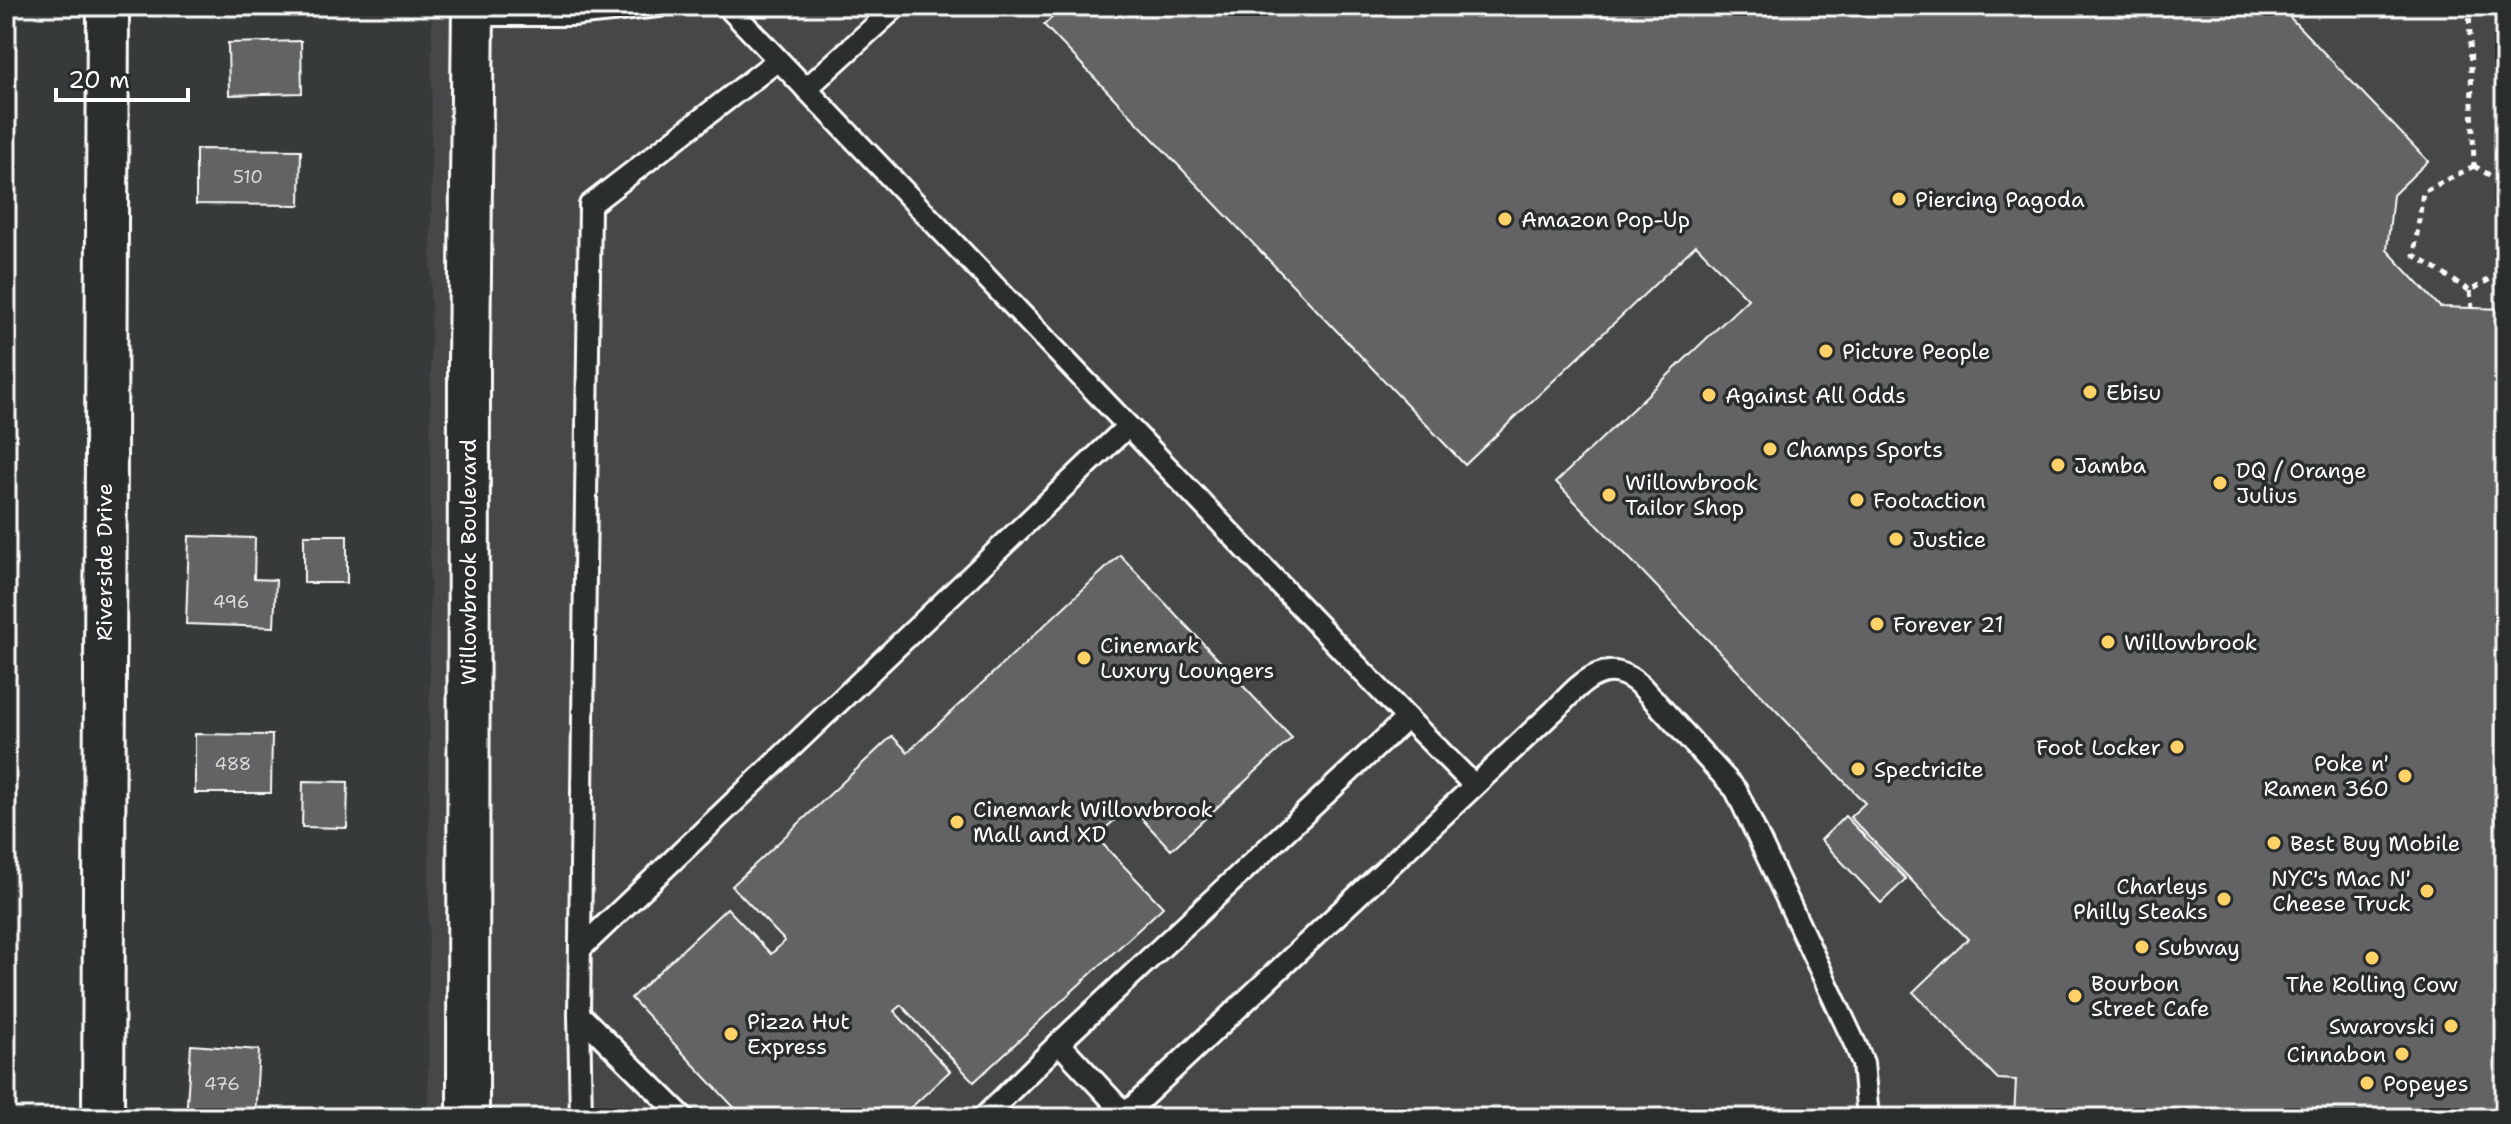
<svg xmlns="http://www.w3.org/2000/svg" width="2511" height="1124" font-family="'Shantell Sans',sans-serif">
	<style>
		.built { fill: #444748 }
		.building { fill: #636465; stroke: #fff; stroke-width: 2 }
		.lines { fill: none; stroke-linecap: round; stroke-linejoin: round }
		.service-casing { stroke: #fff; stroke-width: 26 }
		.minor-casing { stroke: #fff; stroke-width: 46 }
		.path { stroke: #fff; stroke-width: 5; stroke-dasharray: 6 6; stroke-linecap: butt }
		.service { stroke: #2a2d2e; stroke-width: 20 }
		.minor { stroke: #2a2d2e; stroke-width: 40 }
		.poi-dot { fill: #ffd166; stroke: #2a2d2e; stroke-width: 3 }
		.labels { text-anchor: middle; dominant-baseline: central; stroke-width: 7; stroke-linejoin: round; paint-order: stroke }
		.number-label { font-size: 18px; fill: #d8d8d8 }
		.poi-label { font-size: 22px; fill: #fff; stroke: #2a2d2e; text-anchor: start }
		.street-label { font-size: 22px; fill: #fff; stroke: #2a2d2e }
	</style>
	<rect width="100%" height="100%" fill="#373a3b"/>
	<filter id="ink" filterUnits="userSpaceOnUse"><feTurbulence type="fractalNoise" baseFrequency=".0125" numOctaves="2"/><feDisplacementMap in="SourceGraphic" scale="16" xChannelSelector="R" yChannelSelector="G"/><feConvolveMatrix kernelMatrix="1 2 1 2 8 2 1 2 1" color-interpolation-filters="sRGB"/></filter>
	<g filter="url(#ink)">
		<polygon class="built" points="432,6 2505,6 2505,1118 428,1118"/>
		<g class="building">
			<polygon points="1064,6 2279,6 2428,161 2393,195 2387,250 2440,307 2505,309 2505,1118 1994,1118 2014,1117 2016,1080 1998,1079 1913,992 1968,939 1850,817 1865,803 1556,482 1748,299 1696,245 1465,465 1044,25"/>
			<polygon points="301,41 302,93 229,95 228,43"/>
			<polygon points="13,79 13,121 6,121 6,80"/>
			<polygon points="196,149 301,150 300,205 196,204"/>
			<rect x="6" y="231" width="6" height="28"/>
			<rect x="304" y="535" width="43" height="48"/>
			<polygon points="189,536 255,538 254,579 276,580 274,627 186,624"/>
			<polygon points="1120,555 1292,738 1171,850 1130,806 1096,837 1163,907 974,1082 901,1005 894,1011 950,1071 900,1118 744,1118 631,998 727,908 771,954 785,941 732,886 892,736 908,752"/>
			<polygon points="195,734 272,735 271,793 195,793"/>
			<polygon points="303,781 348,782 347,828 302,827"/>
			<polygon points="1845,816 1906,879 1881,903 1821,840"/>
			<polygon points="191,1045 259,1050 255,1118 186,1118"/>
		</g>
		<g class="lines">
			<g class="service-casing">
				<g id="service">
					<polyline points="727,6 1407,718 1474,785"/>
					<polyline points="473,15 573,15 659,6"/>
					<polyline points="806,89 897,6"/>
					<polyline points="580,949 1128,426"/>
					<polyline points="579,1014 684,1118"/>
					<polyline points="1059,1043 1125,1114"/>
					<polyline points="581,1118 579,1014 590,205 778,60"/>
					<polyline points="983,1118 1059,1043 1407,718"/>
					<path d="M1121,1118L1555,710C1581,683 1606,653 1642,687L1736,790L1856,1046L1863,1063L1868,1118"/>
				</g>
			</g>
			<g class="minor-casing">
				<g id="minor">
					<polyline points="103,1118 108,6"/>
					<polyline points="468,1118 469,362 473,6"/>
				</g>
			</g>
			<g class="path">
				<polyline points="2469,6 2474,166"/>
				<polyline points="2474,166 2423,192 2414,255 2470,291 2505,270"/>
				<polyline points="2474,166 2505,184"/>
				<polyline points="2470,291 2472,308"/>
			</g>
			<use href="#service" class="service"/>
			<use href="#minor" class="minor"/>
		</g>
	</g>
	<g class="poi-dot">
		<circle cx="1899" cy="199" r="8"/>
		<circle cx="1505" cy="219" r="8"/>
		<circle cx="1826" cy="351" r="8"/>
		<circle cx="2090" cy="392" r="8"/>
		<circle cx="1709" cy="395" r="8"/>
		<circle cx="1770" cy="449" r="8"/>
		<circle cx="2058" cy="465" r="8"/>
		<circle cx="2220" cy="483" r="8"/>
		<circle cx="1609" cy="495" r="8"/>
		<circle cx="1857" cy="500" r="8"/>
		<circle cx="1896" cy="539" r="8"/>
		<circle cx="1877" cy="624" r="8"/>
		<circle cx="2108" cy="642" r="8"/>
		<circle cx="1084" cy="658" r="8"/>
		<circle cx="2177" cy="747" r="8"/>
		<circle cx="1858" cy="769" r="8"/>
		<circle cx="2405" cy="776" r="8"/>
		<circle cx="957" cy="822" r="8"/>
		<circle cx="2274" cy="843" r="8"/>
		<circle cx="2427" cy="891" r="8"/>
		<circle cx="2224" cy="899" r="8"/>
		<circle cx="2142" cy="947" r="8"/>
		<circle cx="2372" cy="958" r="8"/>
		<circle cx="2075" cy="996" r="8"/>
		<circle cx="2451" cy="1026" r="8"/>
		<circle cx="731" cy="1034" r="8"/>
		<circle cx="2402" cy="1054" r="8"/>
		<circle cx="2367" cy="1083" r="8"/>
	</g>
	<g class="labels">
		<g class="number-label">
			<text x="248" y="177">510</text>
			<text x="231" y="602">496</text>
			<text x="233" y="764">488</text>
			<text x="222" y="1084">476</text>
		</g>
		<g class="poi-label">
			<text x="1915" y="199">Piercing Pagoda</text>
			<text x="1521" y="219">Amazon Pop-Up</text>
			<text x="1842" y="351">Picture People</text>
			<text x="2106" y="392">Ebisu</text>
			<text x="1725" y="395">Against All Odds</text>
			<text x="1786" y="449">Champs Sports</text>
			<text x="2074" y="465">Jamba</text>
			<text x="2236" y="470">DQ / Orange<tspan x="2236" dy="25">Julius</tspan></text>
			<text x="1625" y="482">Willowbrook<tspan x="1625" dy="25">Tailor Shop</tspan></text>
			<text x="1873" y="500">Footaction</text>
			<text x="1912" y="539">Justice</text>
			<text x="1893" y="624">Forever 21</text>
			<text x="2124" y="642">Willowbrook</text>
			<text x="1100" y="645">Cinemark<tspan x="1100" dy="25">Luxury Loungers</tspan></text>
			<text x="2161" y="747" text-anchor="end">Foot Locker</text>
			<text x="2389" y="763" text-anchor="end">Poke n'<tspan x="2389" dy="25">Ramen 360</tspan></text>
			<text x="1874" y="769">Spectricite</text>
			<text x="973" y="809">Cinemark Willowbrook<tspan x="973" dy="25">Mall and XD</tspan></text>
			<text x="2290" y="843">Best Buy Mobile</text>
			<text x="2411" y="878" text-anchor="end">NYC's Mac N'<tspan x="2411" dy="25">Cheese Truck</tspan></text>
			<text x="2208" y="886" text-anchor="end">Charleys<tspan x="2208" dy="25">Philly Steaks</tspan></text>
			<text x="2158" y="947">Subway</text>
			<text x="2091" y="983">Bourbon<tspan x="2091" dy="25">Street Cafe</tspan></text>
			<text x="2372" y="984" text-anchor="middle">The Rolling Cow</text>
			<text x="747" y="1021">Pizza Hut<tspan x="747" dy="25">Express</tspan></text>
			<text x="2435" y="1026" text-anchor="end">Swarovski</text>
			<text x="2386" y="1054" text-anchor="end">Cinnabon</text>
			<text x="2383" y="1083">Popeyes</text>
		</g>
		<g class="street-label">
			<text transform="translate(104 562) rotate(-90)">Riverside Drive</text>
			<text transform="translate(468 562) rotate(-90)">Willowbrook Boulevard</text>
		</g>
	</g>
	<rect width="2511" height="1124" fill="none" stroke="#2a2d2e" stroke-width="32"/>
	<rect x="16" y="16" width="2479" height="1092" fill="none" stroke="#fff" stroke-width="3" filter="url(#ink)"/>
	<path d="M56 88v12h132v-12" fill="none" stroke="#ffffff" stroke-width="4"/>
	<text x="68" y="88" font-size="24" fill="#ffffff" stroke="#2a2d2e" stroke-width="6" paint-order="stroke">20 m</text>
</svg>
